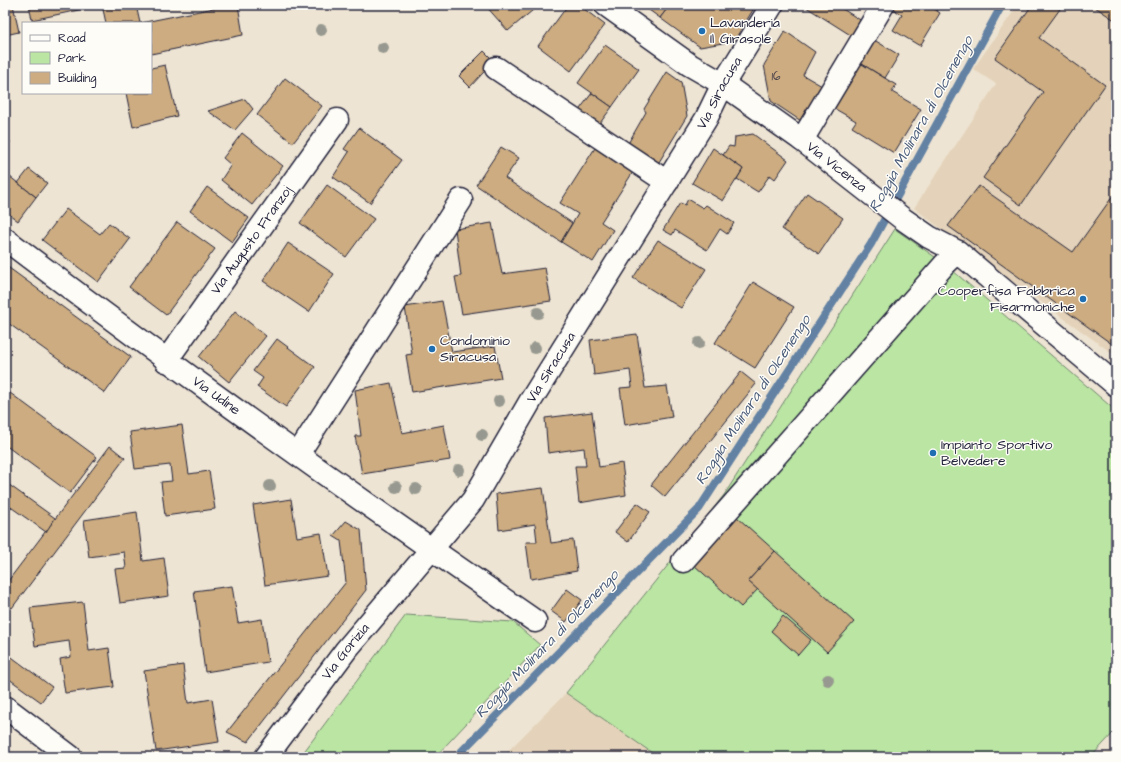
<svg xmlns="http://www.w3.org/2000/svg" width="1121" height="762" font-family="'Architects Daughter',sans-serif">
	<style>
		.built { fill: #e4d3ba }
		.green { fill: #bae5a2; stroke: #6e846e }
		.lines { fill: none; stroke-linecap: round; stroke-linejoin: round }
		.stream { stroke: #6281a3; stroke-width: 8 }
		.building { fill: #ccac80; stroke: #22223b }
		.minor-casing { stroke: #22223b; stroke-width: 25 }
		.minor { stroke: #fdfcf7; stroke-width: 22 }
		.tree { fill: #979990 }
		.poi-dot { fill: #1f6fb2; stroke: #fdfcf7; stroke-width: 1.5 }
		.labels { text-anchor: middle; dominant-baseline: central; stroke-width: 3; stroke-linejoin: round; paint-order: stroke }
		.number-label { font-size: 12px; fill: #4c444c }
		.poi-label { font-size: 14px; fill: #22223b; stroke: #fdfcf7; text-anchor: start }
		.street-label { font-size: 14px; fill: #22223b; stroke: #fdfcf7 }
		.water-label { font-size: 15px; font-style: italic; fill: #475978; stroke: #fdfcf7 }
	</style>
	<rect width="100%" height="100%" fill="#eee4d3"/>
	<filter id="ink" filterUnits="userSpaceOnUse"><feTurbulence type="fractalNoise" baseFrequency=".025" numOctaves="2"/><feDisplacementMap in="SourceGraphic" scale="8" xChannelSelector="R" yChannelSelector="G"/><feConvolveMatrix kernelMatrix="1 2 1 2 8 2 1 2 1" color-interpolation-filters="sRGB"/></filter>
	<g filter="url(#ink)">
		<g class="built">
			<polygon points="1018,5 1116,5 1116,356 969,250 914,208 996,84 973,69"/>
			<polygon points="566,693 660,757 502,757"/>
		</g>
		<g class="green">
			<polygon points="895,229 945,264 1116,411 1116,730 1091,757 658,757 566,693 724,495"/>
			<polygon points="406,615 513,622 540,645 435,757 300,757"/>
		</g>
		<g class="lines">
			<polyline class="stream" points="456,757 699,509 871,244 1002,5"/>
		</g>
		<g class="building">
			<polygon points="5,5 13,5 19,32 5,35"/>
			<polygon points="29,5 102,5 32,20"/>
			<polygon points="102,5 136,5 140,23 229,5 238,5 243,35 151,54 151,23 106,23"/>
			<polygon points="485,5 539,5 508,31"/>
			<polygon points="568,5 579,5 605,25 571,71 538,46"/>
			<polygon points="642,5 670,5 660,18"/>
			<polygon points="670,5 756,5 734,41 700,47 660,18"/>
			<polygon points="803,5 836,5 862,21 852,36"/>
			<polygon points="895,5 931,5 930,6 940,13 920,46 893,30 902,15 893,9"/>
			<polygon points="1032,5 1054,5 1060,9 1039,38 1105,85 1021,205 983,178 1043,92 995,58"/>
			<polygon points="1092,5 1116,5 1116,21"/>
			<polygon points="785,31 815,52 803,75 822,86 801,121 771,101 764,65"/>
			<polygon points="871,38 899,55 885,78 857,61"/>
			<polygon points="605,45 639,69 612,107 578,83"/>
			<polygon points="484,51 494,61 470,87 459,76"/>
			<polygon points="857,61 896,85 892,92 921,109 894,153 852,127 856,121 830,106"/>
			<polygon points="165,65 177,116 133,127 126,93 151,93 151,68"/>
			<polygon points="667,72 681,82 687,116 656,167 626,147 646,112 644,109"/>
			<polygon points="285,78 322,106 293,143 257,115"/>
			<polygon points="592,93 612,107 597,127 577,113"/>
			<polygon points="245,99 253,109 235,130 208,111"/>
			<polygon points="5,117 10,143 5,144"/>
			<polygon points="359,128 402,160 370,203 333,177 349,152 344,149"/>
			<polygon points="242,133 283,166 252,205 221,180 231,165 223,158"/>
			<polygon points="753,134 788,160 775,179 770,175 758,192 737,179 743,169 723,155 729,146 734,147 735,137"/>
			<polygon points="1116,140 1116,149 1112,146"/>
			<polygon points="501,147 519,158 505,178 572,223 561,242 476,185"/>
			<polygon points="595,148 633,172 601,222 613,230 593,262 561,242 578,214 560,203"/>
			<polygon points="713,148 743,169 723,201 692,183"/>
			<polygon points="29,169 47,183 36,197 18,183"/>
			<polygon points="5,173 36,197 18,221 5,211"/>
			<polygon points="327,185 374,219 346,257 300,223"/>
			<polygon points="979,186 1073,252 1115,193 1116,194 1116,347 948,226"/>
			<polygon points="207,187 249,218 232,242 190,211"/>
			<polygon points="807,193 843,218 819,254 782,229"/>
			<polygon points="688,199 703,208 706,205 734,223 727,234 720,229 707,250 675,230 672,235 663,230 680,203 685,205"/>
			<polygon points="66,209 100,234 109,223 130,239 98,282 42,240"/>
			<polygon points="177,222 215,249 166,315 129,287"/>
			<polygon points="492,223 502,274 545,268 551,301 462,314 455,277 461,276 455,229"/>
			<polygon points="658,240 706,269 681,308 633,278"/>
			<polygon points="288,243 334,274 309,312 263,281"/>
			<polygon points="5,265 131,357 105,393 5,321"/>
			<polygon points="753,282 794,307 755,368 715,343"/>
			<polygon points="442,301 452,352 495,346 501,378 412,392 406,355 412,354 405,307"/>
			<polygon points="235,311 266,336 229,382 199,357"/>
			<polygon points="637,334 645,388 667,386 672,417 625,425 620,388 632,387 630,370 594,375 590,340"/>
			<polygon points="277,339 315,367 286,407 257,387 263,378 253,371"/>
			<polygon points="741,372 756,384 665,497 651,485"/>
			<polygon points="391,383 402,433 444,425 450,460 362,474 355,436 361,436 355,390"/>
			<polygon points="6,390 97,457 70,493 5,445"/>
			<polygon points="592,412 599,467 622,463 626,495 579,503 575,466 586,466 584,448 548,453 545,418"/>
			<polygon points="182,425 189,474 209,471 215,509 165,516 161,482 172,481 170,465 135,469 130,432"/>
			<polygon points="110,446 125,458 12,608 5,607 5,585"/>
			<polygon points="5,482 55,518 46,532 5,503"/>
			<polygon points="543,488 551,543 573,540 577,571 531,579 526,542 537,542 535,524 499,530 496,494"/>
			<polygon points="291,499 297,537 321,533 328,576 265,585 253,505"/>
			<polygon points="637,503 650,512 628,542 615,532"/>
			<polygon points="137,512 143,561 164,558 169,596 120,603 115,569 126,568 124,552 89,557 84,520"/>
			<polygon points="737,517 775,551 748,581 758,589 741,607 694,565"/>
			<polygon points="346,521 361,530 366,590 248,742 227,732 346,582 341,541 333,536"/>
			<polygon points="775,551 854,622 827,652 748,581"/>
			<polygon points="232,586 238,623 262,619 268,662 205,672 194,591"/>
			<polygon points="567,589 582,600 566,622 551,611"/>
			<polygon points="83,602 89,651 109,648 114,687 65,693 60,659 71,657 69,641 35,646 30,608"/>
			<polygon points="783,616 811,640 798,655 771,631"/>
			<polygon points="5,652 52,687 41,702 5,676"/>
			<polygon points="183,665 188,703 212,699 219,742 156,751 144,671"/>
		</g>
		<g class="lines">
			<g class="minor-casing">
				<g id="minor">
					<path id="s1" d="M606,5L690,65L723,84L802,140L903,219L929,237L958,252L1116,385"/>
					<polyline points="496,68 667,182"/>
					<polyline points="802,140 883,5"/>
					<path id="s2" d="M5,239C179,371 356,498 535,621"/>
					<path id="s3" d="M166,361L337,120"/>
					<polyline points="298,454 461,200"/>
					<polyline points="683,561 945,264 958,252"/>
					<polyline points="5,707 71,757"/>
					<path id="s4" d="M266,757L346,650L473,500L531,400L706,119L723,84L772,5"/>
				</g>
			</g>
			<use href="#minor" class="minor"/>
		</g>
		<g class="tree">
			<circle cx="321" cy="30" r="6"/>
			<circle cx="383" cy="48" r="6"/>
			<circle cx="538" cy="313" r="6"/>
			<circle cx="699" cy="343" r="6"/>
			<circle cx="535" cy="348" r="6"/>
			<circle cx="499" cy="401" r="6"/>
			<circle cx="482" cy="435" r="6"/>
			<circle cx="459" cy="470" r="6"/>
			<circle cx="270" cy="486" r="6"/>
			<circle cx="396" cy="487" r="6"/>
			<circle cx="416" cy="489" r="6"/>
			<circle cx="828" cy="680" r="6"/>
		</g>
	</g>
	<g class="poi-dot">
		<circle cx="702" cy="31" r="4"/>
		<circle cx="1083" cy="299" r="4"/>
		<circle cx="432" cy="349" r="4"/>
		<circle cx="933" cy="453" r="4"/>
	</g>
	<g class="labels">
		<g class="number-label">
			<text x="776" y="76">16</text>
		</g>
		<g class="poi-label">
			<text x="710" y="23">Lavanderia<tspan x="710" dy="16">Il Girasole</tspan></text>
			<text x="1075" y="291" text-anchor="end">Cooperfisa Fabbrica<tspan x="1075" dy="16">Fisarmoniche</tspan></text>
			<text x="440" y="341">Condominio<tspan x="440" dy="16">Siracusa</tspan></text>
			<text x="941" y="445">Impianto Sportivo<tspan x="941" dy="16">Belvedere</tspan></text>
		</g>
		<g class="street-label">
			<text stroke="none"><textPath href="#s4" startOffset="806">Via Siracusa</textPath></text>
			<text stroke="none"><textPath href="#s1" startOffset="282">Via Vicenza</textPath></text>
			<text stroke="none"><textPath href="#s3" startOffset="148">Via Augusto Franzoj</textPath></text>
			<text stroke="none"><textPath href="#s4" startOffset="484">Via Siracusa</textPath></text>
			<text stroke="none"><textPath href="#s2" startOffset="263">Via Udine</textPath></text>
			<text stroke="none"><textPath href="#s4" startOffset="132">Via Gorizia</textPath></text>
		</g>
		<g class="water-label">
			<text transform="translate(921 124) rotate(-61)">Roggia Molinara di Olcenengo</text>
			<text transform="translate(753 400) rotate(-57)">Roggia Molinara di Olcenengo</text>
			<text transform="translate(547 644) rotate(-46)">Roggia Molinara di Olcenengo</text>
		</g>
	</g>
	<rect width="1121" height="762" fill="none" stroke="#fdfcf7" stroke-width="20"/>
	<rect x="10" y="10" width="1101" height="742" fill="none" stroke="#22223b" stroke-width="1.5" filter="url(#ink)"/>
	<rect x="22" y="22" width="130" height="72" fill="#fdfcf7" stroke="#a5a5ac"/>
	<rect x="30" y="35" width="20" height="6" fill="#fdfcf7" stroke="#a5a5ac"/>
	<text x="58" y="42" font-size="12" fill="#22223b">Road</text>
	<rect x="30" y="52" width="20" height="12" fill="#bae5a2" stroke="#a5a5ac"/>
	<text x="58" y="62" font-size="12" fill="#22223b">Park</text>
	<rect x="30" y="72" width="20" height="12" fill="#ccac80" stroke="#a5a5ac"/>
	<text x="58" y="82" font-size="12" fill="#22223b">Building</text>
</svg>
